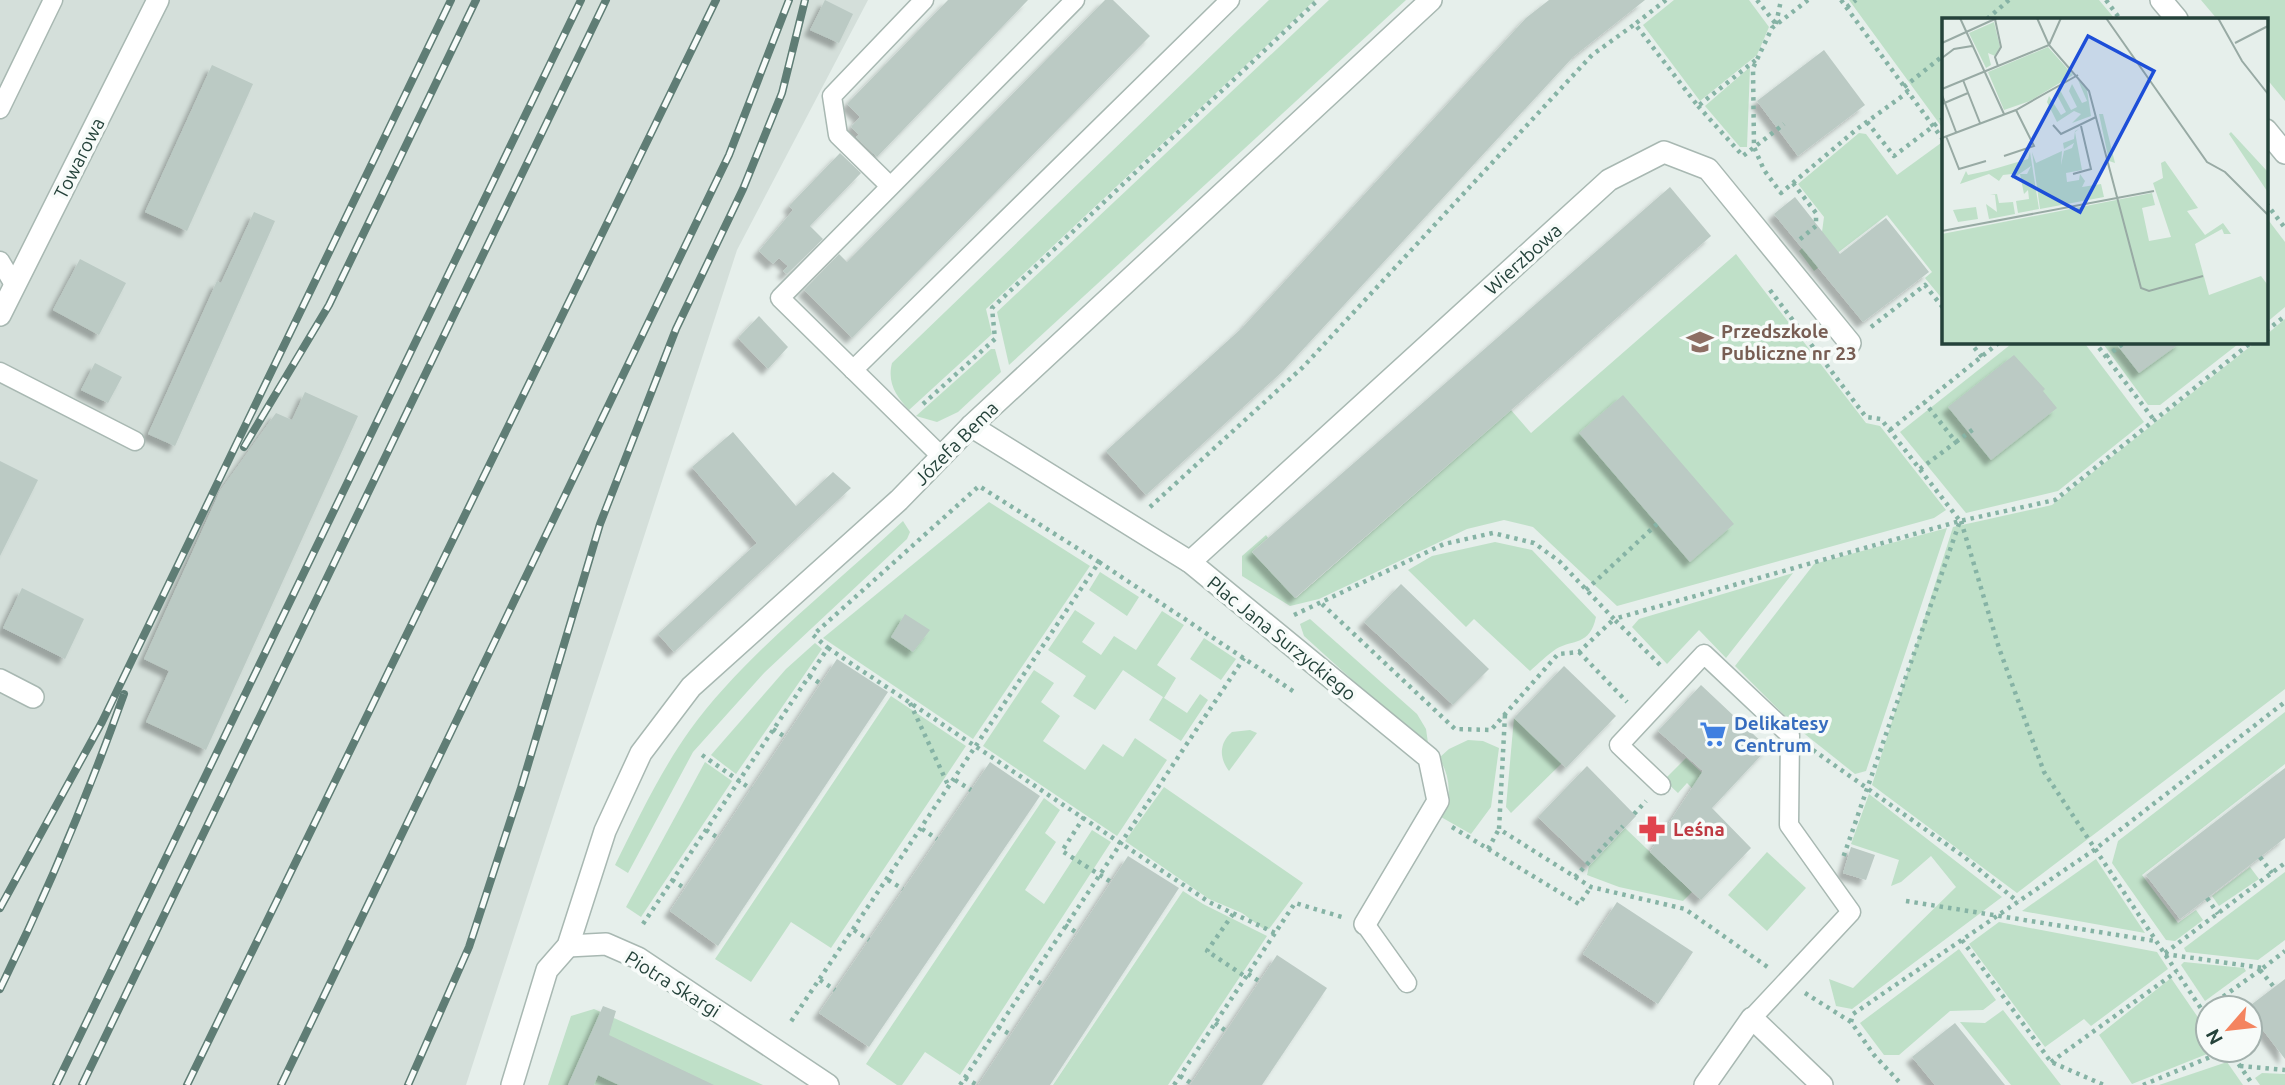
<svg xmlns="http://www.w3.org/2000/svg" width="2285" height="1085" font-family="Ubuntu,sans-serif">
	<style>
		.built { fill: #d4dfda }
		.green { fill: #bfe0c8 }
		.building { fill: #bbcac4; filter: url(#shadow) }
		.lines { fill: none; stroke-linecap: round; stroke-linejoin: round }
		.lane-casing { stroke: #a8b8b2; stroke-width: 21 }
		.street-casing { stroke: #a8b8b2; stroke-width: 24 }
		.path { stroke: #86b3a5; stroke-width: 4.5; stroke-dasharray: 3.5 5; stroke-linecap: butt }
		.lane { stroke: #fff; stroke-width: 18 }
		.street { stroke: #fff; stroke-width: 21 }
		.rail-casing { stroke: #5f7d75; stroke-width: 8 }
		.rail { stroke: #f7fbf9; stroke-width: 5; stroke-dasharray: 16; stroke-linecap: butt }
		.labels { text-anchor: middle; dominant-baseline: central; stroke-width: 7; stroke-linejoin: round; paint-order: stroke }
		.street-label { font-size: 19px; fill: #24423a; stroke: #f7fbf9 }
		.education-label { font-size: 19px; font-weight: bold; fill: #785e54; stroke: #f7fbf9; text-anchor: start }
		.shop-label { font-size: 19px; font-weight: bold; fill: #366cbe; stroke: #f7fbf9; text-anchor: start }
		.health-label { font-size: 19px; font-weight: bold; fill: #be3a42; stroke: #f7fbf9; text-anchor: start }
		.inset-road { fill: none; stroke: #98aaa4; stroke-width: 2 }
		.view { fill: #1d4ed8; fill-opacity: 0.15; stroke: #1d4ed8; stroke-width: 3.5 }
		.inset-edge { fill: none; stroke: #24423a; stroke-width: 3.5 }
	</style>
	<defs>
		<filter id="shadow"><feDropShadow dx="-6" dy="6" stdDeviation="2" flood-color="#0004"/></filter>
	</defs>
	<rect width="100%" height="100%" fill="#e6efeb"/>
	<polygon class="built" points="0,0 868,0 737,250 466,1085 0,1085"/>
	<g class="green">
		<path d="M1269,0H1315L986,309L992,334L909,410C896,396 887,383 892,363Z"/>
		<polygon points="1329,0 1406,0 1009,365 997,312"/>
		<polygon points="1674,0 1749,0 1769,27 1757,55 1700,101 1643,25"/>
		<polygon points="1849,0 2099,0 2115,19 1944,19 1944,130"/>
		<polygon points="2201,0 2285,0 2285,101 2266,78 2266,19 2217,19"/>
		<polygon points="1750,67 1747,147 1740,147 1705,106"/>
		<polygon points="1859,133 1866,134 1897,175 1941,143 1944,147 1944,301 1925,278 1932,272 1887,215 1814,271 1799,251 1822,232 1824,217 1798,184"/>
		<polygon points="2266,217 2285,242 2285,307 2266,323"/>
		<polygon points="1736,254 1866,423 1880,426 1946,510 1934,518 1617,606 1533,527 1504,520 1467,529 1319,599 1290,606 1242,576 1242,556 1266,535 1268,538 1252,552 1296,598 1511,410 1531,433"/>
		<polygon points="2285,319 2285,689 2017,893 1872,785 1953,527 2052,505 2257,341 2266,341 2266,335"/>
		<polygon points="2015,341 2083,341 2144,422 2058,491 1966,513 1900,432"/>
		<polygon points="2101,341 2242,341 2160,405 2148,405"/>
		<polygon points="991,349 995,349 1001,372 958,412 937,422 916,416"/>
		<polygon points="989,502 1090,566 973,739 823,638"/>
		<path d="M903,521L910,532L907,539L765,672L693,752L628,873L615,865C638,819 660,772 690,730C743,656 836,584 903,521Z"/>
		<polygon points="1947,528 1866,771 1855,774 1796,727 1735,666 1814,564"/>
		<path d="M1495,542L1532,550L1596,617C1590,646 1573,639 1556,649C1547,655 1538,664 1530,671L1474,619L1466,627L1408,570L1432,556Z"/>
		<polygon points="1100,572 1139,597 1127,616 1089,590"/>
		<polygon points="1793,573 1726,658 1699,630 1667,664 1632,627 1639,619"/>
		<polygon points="1075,610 1095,623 1082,642 1101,655 1114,636 1136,650 1162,611 1184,625 1157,665 1176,678 1164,698 1187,713 1200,694 1208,700 1181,741 1149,720 1163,697 1123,670 1095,710 1073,696 1086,676 1048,650"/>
		<polygon points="1310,619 1417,714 1426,729 1428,743 1424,745 1304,636 1300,624"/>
		<polygon points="1204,638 1236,659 1221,680 1190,659"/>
		<polygon points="815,643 822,649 736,774 711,755 786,669"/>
		<polygon points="1034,670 1054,683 1041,702 1060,716 1043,741 1085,770 1103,744 1123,757 1135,738 1167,760 1117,836 983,746"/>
		<polygon points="891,696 966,746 831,948 791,922 751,982 715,959"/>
		<polygon points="2285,712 2285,764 2142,875 2178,923 2196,910 2203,920 2175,941 2166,940 2112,863 2118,841"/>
		<polygon points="1514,718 1562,763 1511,813 1506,807"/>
		<path d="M1250,730L1257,733L1229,771C1219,758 1219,743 1232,732Z"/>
		<path d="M1468,740L1483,741L1499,748L1491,807L1471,834L1441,817C1452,798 1451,777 1439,758L1449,749Z"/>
		<polygon points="1686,758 1712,782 1699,795 1687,783 1678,793 1664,780"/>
		<polygon points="705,762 732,781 641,917 626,907"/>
		<polygon points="1164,787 1303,883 1269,929 1265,930 1242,913 1209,899 1125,841"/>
		<polygon points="1869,794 2002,897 1852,1009 1836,1006 1829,979 1853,988 1956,887 1931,856 1901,882 1891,886 1899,860 1851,844"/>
		<polygon points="1044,798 1060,810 1045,833 1056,842 1025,890 1044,904 1092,830 1111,842 960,1075 925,1052 902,1085 897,1085 866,1064"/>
		<polygon points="1625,828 1692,892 1683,901 1619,887 1587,875 1589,866"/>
		<polygon points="1767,852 1806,888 1767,931 1728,895"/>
		<polygon points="2096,859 2145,933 2022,911"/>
		<polygon points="2250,867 2259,879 2219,906 2212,896"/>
		<polygon points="2285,872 2285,940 2258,960 2186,952 2184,948"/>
		<polygon points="1183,891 1203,904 1267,936 1168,1085 1053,1085"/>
		<polygon points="1999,922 2157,952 2168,969 2091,1026 2084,1019 2045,1047 1969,944"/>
		<polygon points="1959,949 1996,1000 1983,1010 1950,1011 1899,1055 1884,1055 1860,1023"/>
		<polygon points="2184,962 2244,968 2246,971 2205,1001 2181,965"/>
		<polygon points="2171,978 2208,1032 2208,1050 2217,1050 2132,1084 2099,1035"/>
		<polygon points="594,1009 763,1085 548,1085 571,1016"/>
		<polygon points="2003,1010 2061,1085 2011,1085 1960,1022 1985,1023"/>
		<polygon points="2227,1062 2243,1085 2159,1085"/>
		<polygon points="2262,1073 2285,1074 2285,1085 2260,1085 2255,1078"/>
	</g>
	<g class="building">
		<polygon points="825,0 853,14 839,43 810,30"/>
		<polygon points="948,0 1028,0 877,157 856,137 859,135 851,127 860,117 847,104"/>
		<polygon points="1105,0 1113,0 1150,36 852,338 804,290 839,254 847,262"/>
		<polygon points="1549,0 1645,0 1573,57 1283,371 1146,495 1106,451 1242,328 1526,18"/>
		<polygon points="1824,50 1865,105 1798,156 1757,101"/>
		<polygon points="212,65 253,84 187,231 145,212"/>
		<polygon points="840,153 861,173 810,226 823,239 787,274 783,271 788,266 779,258 773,264 759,251 793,210 789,206"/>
		<polygon points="1670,187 1711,236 1295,598 1252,552"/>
		<polygon points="1795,197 1840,254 1886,218 1929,272 1863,322 1774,214"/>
		<polygon points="254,212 275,221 175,446 148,434 217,281 221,283"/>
		<polygon points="80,259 126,283 99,335 53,310"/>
		<polygon points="759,316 788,347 768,369 738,338"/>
		<polygon points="2114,341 2183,341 2139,373"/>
		<polygon points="2014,355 2045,389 2043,391 2057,408 1991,460 1948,407"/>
		<polygon points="95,363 122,377 108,403 81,390"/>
		<polygon points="305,392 358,416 206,750 146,722 169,671 144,659 220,491 276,413 292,420"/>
		<polygon points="1623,395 1734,524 1690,562 1579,433"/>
		<polygon points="733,432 796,506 833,472 851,488 674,652 658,634 757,543 692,467"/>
		<polygon points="0,461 38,480 0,556"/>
		<polygon points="1401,584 1489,669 1453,705 1364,622"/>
		<polygon points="22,588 84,619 65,659 3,628"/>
		<polygon points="905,614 930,630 913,652 891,637"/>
		<polygon points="837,659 888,692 718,946 670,911"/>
		<polygon points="1564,666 1616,716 1566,768 1514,718"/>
		<polygon points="1701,685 1768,748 1712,808 1751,848 1701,900 1650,852 1703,771 1658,731"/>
		<polygon points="990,762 1040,796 869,1047 819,1013"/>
		<polygon points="1587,766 1636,816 1589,866 1538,817"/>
		<polygon points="2285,768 2285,838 2180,919 2146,875"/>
		<polygon points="1851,847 1875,855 1866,880 1843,873"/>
		<polygon points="1128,856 1179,888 1050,1085 978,1085"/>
		<polygon points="1617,902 1693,952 1658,1004 1583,954"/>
		<polygon points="1277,955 1327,988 1262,1085 1190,1085"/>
		<polygon points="2285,979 2285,1059 2250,1013 2250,1008 2247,1008"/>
		<polygon points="603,1006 616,1011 609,1035 714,1085 619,1085 598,1075 594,1085 568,1085"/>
		<polygon points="1955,1023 2005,1085 1935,1085 1912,1057"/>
	</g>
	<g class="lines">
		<g class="lane-casing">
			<g id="lane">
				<polyline points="0,109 53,0"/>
				<polyline points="889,185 838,135 832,96 924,0"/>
				<polyline points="0,261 15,286"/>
				<polyline points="853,370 1230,0"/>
				<polyline points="0,372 135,441"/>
				<polyline points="941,456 780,298 1075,0"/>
				<polyline points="1661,785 1619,745 1704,654 1790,735 1789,825 1851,912 1752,1018"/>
				<polyline points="1365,924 1407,983"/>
			</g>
		</g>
		<g class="street-casing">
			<g id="street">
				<polyline points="2161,0 2177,19"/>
				<polyline points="2266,130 2285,153"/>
				<polyline points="0,315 158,0"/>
				<polyline points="971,426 1190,562 1429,758 1438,801 1365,924"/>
				<polyline points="1190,562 1609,180 1664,152 1708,169 1850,343"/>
				<polyline points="0,680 33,697"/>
				<polyline points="568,946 606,944 638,958 828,1085"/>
				<polyline points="512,1085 547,970 568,946 605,831 641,753 691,687 899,500 971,426 1431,0"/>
				<polyline points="1705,1085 1752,1018 1822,1085"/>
			</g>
		</g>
		<g class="path">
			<polyline points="1666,0 1635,24 1698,106 1757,59"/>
			<polyline points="1757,0 1776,24"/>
			<polyline points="1808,0 1772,28 1753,68 1754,147 1764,170 1781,193 1857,129 1908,92"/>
			<polyline points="1841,0 1944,141"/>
			<polyline points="2106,0 2120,19"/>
			<polyline points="1847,7 1856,0"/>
			<polyline points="1987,19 2009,0"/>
			<polyline points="1776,24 1781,0"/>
			<polyline points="1904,87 1944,55"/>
			<polyline points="1698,106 1743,156 1784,124"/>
			<polyline points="1867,122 1894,156 1944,118"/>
			<polyline points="1793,183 1816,213 1816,226 1799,240"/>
			<polyline points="2266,203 2285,228"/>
			<polyline points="1770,290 1866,417 1881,419 1960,521 1843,858"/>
			<polyline points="1871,327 1925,285 1944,309"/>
			<polyline points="2266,331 2285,316"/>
			<polyline points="1969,341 1982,357"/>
			<polyline points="2094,341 2154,420"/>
			<polyline points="2106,357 2125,342"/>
			<polyline points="923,404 995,339 992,308 1318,0"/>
			<polyline points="1890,430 2001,341"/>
			<polyline points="1956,442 1975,428"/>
			<polyline points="1920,469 1956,442 1925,403"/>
			<polyline points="1150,507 1303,367 1592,55 1635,24"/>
			<polyline points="1961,521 1999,648 2044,772 2208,1019"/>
			<polyline points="1099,562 1296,693"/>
			<polyline points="1586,590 1657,524"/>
			<polyline points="1322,604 1455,729 1491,730 1558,654 1579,652 1614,619 1662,667"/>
			<polyline points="1294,615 1444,544 1493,533 1534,543 1559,561 1614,619 1960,521 2055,500 2253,341"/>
			<polyline points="828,648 1209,902 1275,933"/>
			<polyline points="1579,652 1627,702"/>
			<polyline points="809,676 821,684"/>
			<polyline points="910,703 949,787"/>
			<polyline points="1505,715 1499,829 1591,887 1685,909 1769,968"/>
			<polyline points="773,729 785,737"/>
			<polyline points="1813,750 1963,856 2018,902"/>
			<polyline points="702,755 751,789"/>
			<polyline points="955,780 971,790"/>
			<polyline points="1634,814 1646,801"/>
			<polyline points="1084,817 1062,851 1111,882"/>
			<polyline points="1452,827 1579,904 1591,887"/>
			<polyline points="922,829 937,839"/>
			<polyline points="706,830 718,838"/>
			<polyline points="1488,849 1499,829"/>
			<polyline points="2260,857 2272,873"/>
			<polyline points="1575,877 1623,826"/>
			<polyline points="672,880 684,888"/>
			<polyline points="888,880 903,889"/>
			<polyline points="2207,898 2218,914"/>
			<polyline points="1906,901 2155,941"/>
			<polyline points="1233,914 1207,951 1246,977"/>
			<polyline points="643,924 828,648 813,635 979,486 1099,562 790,1023"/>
			<polyline points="1065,925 1077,933"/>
			<polyline points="854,930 869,940"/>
			<polyline points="1962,940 2051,1062 2104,1085"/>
			<polyline points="2165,953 2285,863"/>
			<polyline points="2165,954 2263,968 2203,1011"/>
			<polyline points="2263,968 2285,951"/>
			<polyline points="2260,970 2274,987"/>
			<polyline points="1248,974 1259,981"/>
			<polyline points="1031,977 1043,985"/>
			<polyline points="820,980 835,990"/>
			<polyline points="1805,993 1851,1022 1874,1055 1902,1085"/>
			<polyline points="1851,1022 1853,1014 2094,850 2285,702"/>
			<polyline points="1215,1023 1226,1031"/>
			<polyline points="998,1027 1011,1035"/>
			<polyline points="2229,1050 2253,1085"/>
			<polyline points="2051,1062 2176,972"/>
			<polyline points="2240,1066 2285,1070"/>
			<polyline points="1180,1076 1191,1083"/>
			<polyline points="965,1078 977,1085"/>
			<polyline points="960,1085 1244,658"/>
			<polyline points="1174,1085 1295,903 1342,917"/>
			<polyline points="2143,1085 2227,1050"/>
		</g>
		<use href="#lane" class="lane"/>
		<use href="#street" class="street"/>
		<g class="rail-casing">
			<g id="rail">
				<polyline points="244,447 329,305 476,0"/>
				<polyline points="0,908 102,722 451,0"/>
				<path d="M0,989C47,893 88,795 124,694"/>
				<polyline points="56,1085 581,0"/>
				<polyline points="82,1085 606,0"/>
				<polyline points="187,1085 716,0"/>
				<polyline points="281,1085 729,155 789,0"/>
				<polyline points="408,1085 469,947 521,788 600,524 676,329 743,189 782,93 805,0"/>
			</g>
		</g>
		<use href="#rail" class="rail"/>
	</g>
	<defs>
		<g id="school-bare" transform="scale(2.1)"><path d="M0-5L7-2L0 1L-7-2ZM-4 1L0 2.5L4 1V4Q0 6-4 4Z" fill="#8d6e63" stroke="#f7fbf9" stroke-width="2.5" paint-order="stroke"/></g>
		<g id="supermarket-bare" transform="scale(2.1)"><path d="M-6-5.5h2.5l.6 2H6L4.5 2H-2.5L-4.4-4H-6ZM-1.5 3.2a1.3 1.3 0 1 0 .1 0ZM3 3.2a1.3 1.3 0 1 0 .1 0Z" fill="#3f7fe0" stroke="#f7fbf9" stroke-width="2.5" paint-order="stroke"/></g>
		<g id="pharmacy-bare" transform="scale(2.1)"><path d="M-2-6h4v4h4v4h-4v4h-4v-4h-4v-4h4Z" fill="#e0444e" stroke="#f7fbf9" stroke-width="2.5" paint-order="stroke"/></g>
	</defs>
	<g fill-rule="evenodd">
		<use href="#school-bare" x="1700" y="342"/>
		<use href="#supermarket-bare" x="1713" y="734"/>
		<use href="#pharmacy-bare" x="1652" y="829"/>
	</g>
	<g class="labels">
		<g class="street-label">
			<text transform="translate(79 158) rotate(-63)">Towarowa</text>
			<text transform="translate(1523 259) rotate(-42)">Wierzbowa</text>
			<text transform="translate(956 443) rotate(-45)">Józefa Bema</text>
			<text transform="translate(1282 638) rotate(39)">Plac Jana Surzyckiego</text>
			<text transform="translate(673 984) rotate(32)">Piotra Skargi</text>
		</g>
		<g class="education-label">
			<text x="1721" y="331">Przedszkole<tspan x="1721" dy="22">Publiczne nr 23</tspan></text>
		</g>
		<g class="shop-label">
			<text x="1734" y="723">Delikatesy<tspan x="1734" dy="22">Centrum</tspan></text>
		</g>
		<g class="health-label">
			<text x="1673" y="829">Leśna</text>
		</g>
	</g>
	<g transform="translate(1942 18)">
		<rect width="326" height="326" fill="#e6efeb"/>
		<path d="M52,4L58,29L53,38L46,35L49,47L44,50L27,15ZM106,29L131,57L88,83L62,92L46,54ZM136,62L145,72L149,98L130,105L139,96L132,93L115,104L105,84L107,78L119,97L124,94L115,77L118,72L129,92L135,89L127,73L130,66L140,85L145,83ZM157,96H161L173,145L167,143ZM137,111L133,114L140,152L124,155L125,164L137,162L138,156L143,163L140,169L159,166L162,179L98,191L90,134L94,145L120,133L119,147L122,133L130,130L132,125L122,131L121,125L132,121L133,113ZM289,114L325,153V173L287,116ZM88,134L97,191L76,195L74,183L87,181L86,172L82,176L78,156H85L89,148L70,161V156L61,157L57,163L47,156L18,166L24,153L26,157L45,153L86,141ZM223,143L256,190L245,193L263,217L281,205L289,216H282L280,211L253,226L267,277L319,258L325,266V325H0V216L210,175L213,187L200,190L207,223L229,219L211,165L221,160L219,145ZM55,176L57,185L71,184L73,196L47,201L44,186L55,194L53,177H48ZM34,189L36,201L16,204L11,192Z" fill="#bfe0c8"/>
		<path class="inset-road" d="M18,0L62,96M95,0L107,27L147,73L199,270L207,273L261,258M164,0L265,144L283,154L326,197M276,0L300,43L326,76M53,1L59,29L53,39L56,48M0,25L55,0M293,25L326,8M107,27L119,0M0,40L12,31L30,28M21,62L38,105M0,71L107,27M0,77L14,114M0,86L26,75M111,107L119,116L154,99M4,118L17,151L44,143M0,120L74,92L136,57M62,138L92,128L74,92M131,156L149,151L139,108M0,213L212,173"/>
		<path class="view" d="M146,18L212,53L138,194L71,158Z"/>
		<rect width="326" height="326" class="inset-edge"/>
	</g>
	<g transform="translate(2229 1029) rotate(242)"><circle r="33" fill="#f7fbf9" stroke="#a3b1ad" stroke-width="2"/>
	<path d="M0-5L12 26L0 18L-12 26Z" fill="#f4845f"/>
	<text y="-10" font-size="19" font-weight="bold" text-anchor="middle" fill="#24423a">N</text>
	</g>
</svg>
